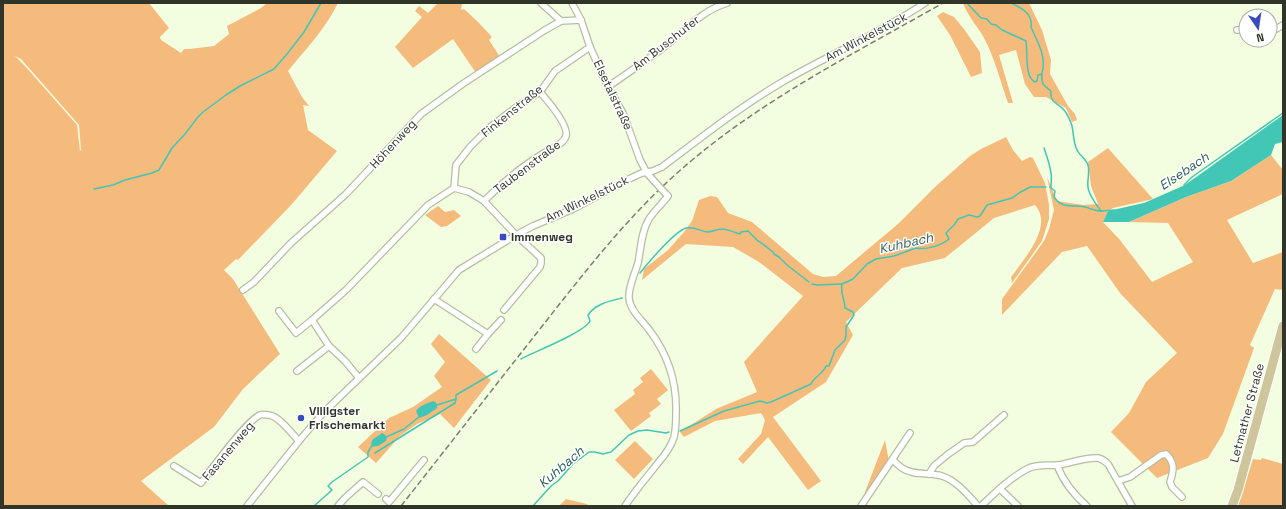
<svg xmlns="http://www.w3.org/2000/svg" width="1286" height="509" font-family="'Space Grotesk',sans-serif">
	<style>
		.green { fill: #f5bb7d; fill-rule: evenodd }
		.water { fill: #42c6b6 }
		.lines { fill: none; stroke-linecap: round; stroke-linejoin: round }
		.stream { stroke: #42c6b6; stroke-width: 1.5 }
		.minor-casing { stroke: #b4bfa2; stroke-width: 8 }
		.primary-casing { stroke: #fff; stroke-width: 11 }
		.minor { stroke: #fff; stroke-width: 5.5 }
		.primary { stroke: #cec59c; stroke-width: 9 }
		.rail { stroke: #79816e; stroke-width: 1.5; stroke-dasharray: 6 3; stroke-linecap: butt }
		.minor-bridge-casing { stroke: #b4bfa2; stroke-width: 8; stroke-linecap: butt }
		.minor-bridge { stroke: #fff; stroke-width: 5.5 }
		.poi-dot { fill: #384bbe; stroke: #fff; stroke-width: 1.5 }
		.labels { text-anchor: middle; dominant-baseline: central; stroke-width: 3; stroke-linejoin: round; paint-order: stroke }
		.street-label { font-size: 12px; fill: #303529; stroke: #fff }
		.poi-label { font-size: 12px; font-weight: bold; fill: #303529; stroke: #fff; text-anchor: start }
		.water-label { font-size: 13px; font-style: italic; fill: #285e56; stroke: #fff }
	</style>
	<rect width="100%" height="100%" fill="#f2fedf"/>
	<g class="green">
		<path d="M3,3H149L169,28L160,37L161,40L181,53L184,49H190L214,46L229,34L227,26L261,8L267,3H338C326,28 306,49 288,71L302,97L309,106L303,105L308,130L337,151L292,204L238,260L236,259L224,270L233,279L280,354L243,389L214,427L141,481L169,506H3ZM15,56L21,59L79,125L81,150L80,151L77,125L25,66Z"/>
		<polygon points="438,3 462,3 461,10 464,9 478,22 492,37 489,40 500,57 476,73 453,39 413,68 395,47 422,17 415,11 419,6 428,13"/>
		<path d="M963,3H1029L1042,30L1051,60L1050,74L1068,106L1075,114L1077,120L1072,122L1066,108L1046,97H1034L1025,84L1016,50L999,55L1013,103H1008C1001,83 994,56 984,38C977,25 968,17 963,3Z"/>
		<polygon points="943,12 954,17 964,29 980,52 982,73 971,77 950,35 937,16"/>
		<path d="M1006,137L1013,150L1022,161L1030,157L1033,158L1045,183L1049,205V219L1042,241L1012,283L1011,277C1024,259 1054,226 1035,205L994,218L945,258L902,268L846,322L853,335L826,382L773,417L821,481L808,490L768,437L743,464L738,459L761,434L765,420L761,413L715,421L684,437L680,432L716,409L757,392L744,362L803,296L759,262L733,247L686,244L642,280L644,269L668,250L684,232L692,221L699,200L710,196L717,197L728,213L752,222L813,274L823,277L836,276L898,224L935,187L970,156L981,149Z"/>
		<polygon points="1108,148 1153,199 1113,208 1108,211 1103,222 1120,240 1152,282 1193,262 1168,223 1129,222 1186,197 1231,181 1271,155 1283,170 1283,194 1227,220 1253,263 1283,252 1283,290 1275,289 1250,345 1254,348 1223,434 1208,458 1157,478 1111,432 1129,413 1146,382 1177,353 1120,293 1087,246 1062,252 1002,315 1002,299 1044,241 1049,229 1054,210 1047,177 1057,201 1083,205 1098,204 1091,186 1088,162"/>
		<polygon points="438,206 445,212 454,210 461,216 447,226 441,227 425,215"/>
		<polygon points="439,334 491,380 454,428 440,414 417,424 400,436 376,463 358,447 389,418 413,407 442,387 434,376 445,362 431,344"/>
		<polygon points="651,369 668,390 657,399 661,404 649,413 651,416 631,431 614,410 635,394 633,390 643,382 640,378"/>
		<polygon points="885,440 889,462 863,500 865,492"/>
		<polygon points="635,441 653,459 634,479 615,460"/>
		<polygon points="1262,458 1283,464 1283,506 1238,506 1253,459 1261,460"/>
		<polygon points="566,499 587,504 588,506 559,506"/>
	</g>
	<g class="water">
		<polygon points="1283,115 1283,142 1275,144 1271,155 1231,181 1186,197 1129,222 1103,222 1108,211 1144,203 1185,185"/>
		<path d="M434,401L437,404V408L427,415L419,418L416,411C420,405 428,403 434,401Z"/>
		<polygon points="382,433 384,434 387,437 386,441 378,446 371,447 372,440"/>
	</g>
	<g class="lines">
		<g class="stream">
			<path d="M967,3L981,18L987,19L991,24L996,25L1002,30L1026,41C1028,52 1024,77 1035,82L1037,81L1038,75L1042,74C1041,84 1043,85 1051,91C1050,104 1057,102 1064,110C1067,113 1071,122 1072,126C1074,135 1073,142 1077,150C1080,156 1086,159 1088,165C1090,173 1087,179 1088,187C1088,193 1097,206 1101,211L1114,210"/>
			<path d="M1011,3C1022,8 1033,14 1031,27C1037,41 1047,57 1042,73"/>
			<path d="M1044,148C1047,157 1050,165 1051,173C1052,178 1051,182 1051,187"/>
			<polyline points="1184,185 1192,177 1283,113"/>
			<path d="M1050,187L1055,191L1054,197C1063,210 1073,204 1085,207C1090,208 1095,211 1101,211"/>
			<polyline points="94,189 113,185 125,180 152,173 159,170 172,148 185,134 198,117 203,112 226,95 240,86 274,69 287,54 304,32 321,3"/>
			<path d="M640,273C648,263 674,232 686,228C694,226 700,231 707,232C712,232 717,229 722,229C728,229 735,233 740,234L741,232L748,231L758,241L760,242L773,252L774,254L779,257L787,265L809,282"/>
			<polyline points="812,284 817,285 842,284"/>
			<path d="M521,359C534,352 585,332 590,321L588,315C595,304 610,301 622,298"/>
			<polyline points="437,405 456,399 456,395 497,371"/>
			<path d="M680,431L724,411L760,401L767,403L771,402L811,384C814,377 823,374 826,366H829L835,350L845,340L846,336V327L854,315L853,312L845,308C845,299 840,295 842,284L853,279L867,264L876,259L894,256L916,248C926,250 941,246 949,239L946,233L955,224L958,219L969,215L977,217L980,216L987,205L1012,198L1019,193L1030,187H1046"/>
			<polyline points="386,437 404,429 419,417"/>
			<polyline points="375,453 455,403 456,399"/>
			<polyline points="314,506 332,490 328,486 332,482 368,457 368,452 371,447"/>
			<polyline points="533,506 551,486 558,481 573,464 589,452 595,452 603,454 611,452 629,435 638,431 647,430 666,433 669,432"/>
		</g>
		<g class="minor-casing">
			<g id="minor">
				<polyline points="541,3 561,21"/>
				<polyline points="572,3 581,20 590,47 608,87 623,113 640,160 647,173 654,181"/>
				<polyline points="1237,30 1246,30"/>
				<polyline points="1270,30 1276,29 1283,25"/>
				<path d="M608,87C626,74 646,61 664,47C685,31 701,11 727,3"/>
				<polyline points="454,188 456,165 470,147 489,128 519,105 540,92 555,71 590,47"/>
				<path d="M484,201C502,183 522,166 544,153C551,149 564,144 566,136C569,125 547,100 540,92"/>
				<polyline points="243,290 254,282 291,243 346,194 421,114 464,83 545,30 561,21 581,20"/>
				<polyline points="434,299 488,334"/>
				<polyline points="279,311 296,333 312,320"/>
				<polyline points="476,349 488,334 501,320"/>
				<polyline points="297,371 329,346"/>
				<polyline points="359,378 345,361 329,346 312,320 346,290 428,205 454,188 469,192 484,201 516,235 541,258 541,263 540,267 504,310"/>
				<path d="M893,460C896,463 899,466 902,468C913,476 929,472 942,476C957,481 968,495 978,506"/>
				<path d="M1057,465C1063,481 1074,495 1087,506"/>
				<path d="M174,466L201,483C211,470 246,421 260,415C262,414 267,415 269,415C279,416 292,434 299,441"/>
				<polyline points="929,474 934,466 947,455 964,443 973,442 1004,415"/>
				<path d="M1118,481L1130,477L1161,455L1166,454C1175,463 1174,470 1170,482L1172,487L1182,497"/>
				<polyline points="1000,489 1018,506"/>
				<polyline points="386,499 389,502 424,460"/>
				<path d="M247,506L299,441L322,414L401,338L459,270L516,235L533,226L573,209L631,178L642,173L653,171L662,167C702,137 741,106 784,81C831,54 880,33 925,3"/>
				<polyline points="338,506 345,498 363,482 378,494"/>
				<path d="M625,506C635,491 647,477 658,463C665,455 671,447 674,437C676,429 676,421 676,413C677,383 668,355 650,331C643,321 630,311 629,298C628,287 635,274 638,263C641,249 641,232 649,219C654,211 662,204 668,196L666,194"/>
				<polyline points="861,506 910,433"/>
				<path d="M981,506C995,493 1010,478 1027,469C1036,464 1048,466 1058,465C1071,463 1085,457 1098,458C1102,459 1105,461 1108,464L1132,506"/>
			</g>
		</g>
		<g class="primary-casing">
			<polyline id="primary" points="1232,506 1238,490 1283,326"/>
		</g>
		<use href="#minor" class="minor"/>
		<use href="#primary" class="primary"/>
		<path class="rail" d="M401,506C446,449 491,391 536,334C584,273 631,211 691,161C767,97 857,52 943,3"/>
		<g class="minor-bridge-casing">
			<polyline id="minor-bridge" points="654,181 666,194"/>
		</g>
		<use href="#minor-bridge" class="minor-bridge"/>
	</g>
	<g class="poi-dot">
		<rect x="499" y="233" width="8" height="8" rx="2"/>
		<circle cx="301" cy="418" r="4"/>
	</g>
	<g class="labels">
		<g class="street-label">
			<text transform="translate(866 37) rotate(-28)">Am Winkelstück</text>
			<text transform="translate(666 43) rotate(-38)">Am Buschufer</text>
			<text transform="translate(613 95) rotate(65)">Elsetalstraße</text>
			<text transform="translate(512 111) rotate(-39)">Finkenstraße</text>
			<text transform="translate(393 144) rotate(-47)">Höhenweg</text>
			<text transform="translate(527 167) rotate(-37)">Taubenstraße</text>
			<text transform="translate(587 199) rotate(-26)">Am Winkelstück</text>
			<text transform="translate(1247 413) rotate(-75)">Letmather Straße</text>
			<text transform="translate(228 451) rotate(-50)">Fasanenweg</text>
		</g>
		<g class="poi-label">
			<text x="511" y="237">Immenweg</text>
			<text x="309" y="411">Villigster<tspan x="309" dy="14">Frischemarkt</tspan></text>
		</g>
		<g class="water-label">
			<text transform="translate(1184 171) rotate(-34)">Elsebach</text>
			<text transform="translate(906 243) rotate(-13)">Kuhbach</text>
			<text transform="translate(561 467) rotate(-41)">Kuhbach</text>
		</g>
	</g>
	<rect width="1286" height="509" fill="none" stroke="#303529" stroke-width="8"/>
	<g transform="translate(1258 28) rotate(167)"><circle r="19" fill="#ffffff" stroke="#acaea9"/>
	<path d="M0-3L7 15L0 10L-7 15Z" fill="#384bbe"/>
	<text y="-6" font-size="11" font-weight="bold" text-anchor="middle" fill="#303529">N</text>
	</g>
</svg>
